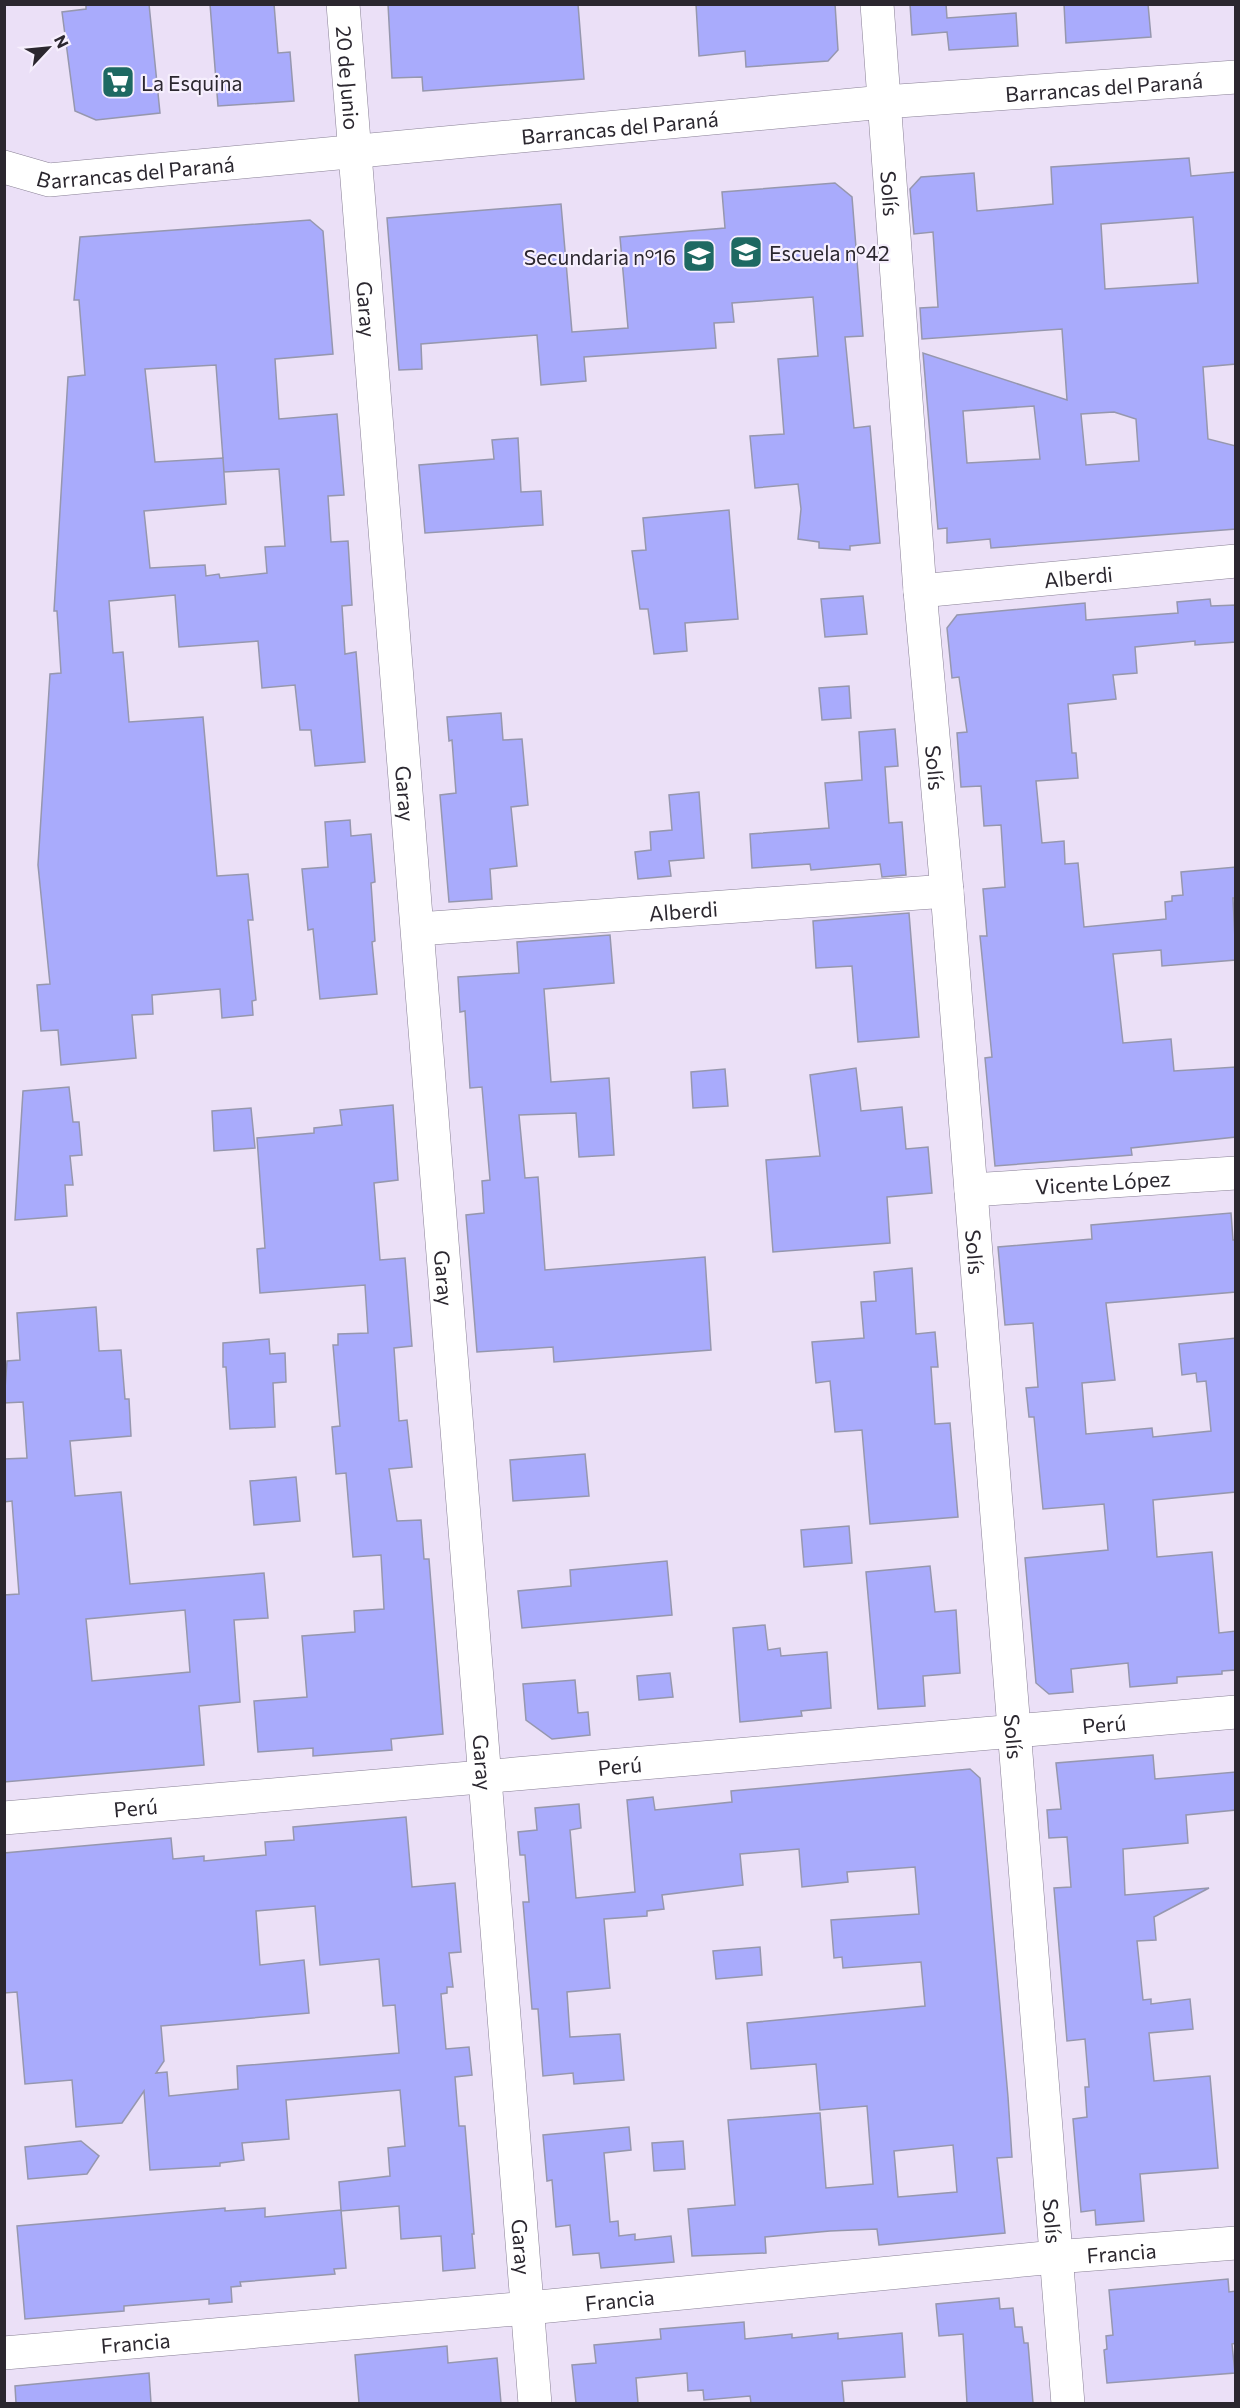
<svg xmlns="http://www.w3.org/2000/svg" width="1240" height="2408" font-family="Commissioner,sans-serif">
	<style>
		.building { fill: #a9abfc; stroke: #9697ae; stroke-width: 1.5; fill-rule: evenodd }
		.lines { fill: none; stroke-linecap: round; stroke-linejoin: round }
		.minor-casing { stroke: #898095; stroke-width: 34 }
		.major-casing { stroke: #898095; stroke-width: 34 }
		.minor { stroke: #fff; stroke-width: 33 }
		.major { stroke: #fff; stroke-width: 33 }
		.labels { text-anchor: middle; dominant-baseline: central; stroke-width: 4.5; stroke-linejoin: round; paint-order: stroke }
		.street-label { font-size: 21px; fill: #2b272f; stroke: #f6effd }
		.poi-label { font-size: 21px; fill: #2b272f; stroke: #f6effd; text-anchor: start }
	</style>
	<rect width="100%" height="100%" fill="#ebe0f7"/>
	<g class="building">
		<polygon points="86,4 149,4 160,113 96,120 75,111 62,12 86,9"/>
		<polygon points="210,4 274,4 278,53 290,52 294,101 218,106"/>
		<polygon points="388,4 578,4 584,79 423,91 422,77 392,78"/>
		<polygon points="696,4 835,4 838,50 828,61 746,67 745,51 699,56"/>
		<polygon points="910,4 946,4 947,18 1016,13 1018,46 949,50 947,32 912,35"/>
		<polygon points="1064,4 1148,4 1151,37 1066,43"/>
		<path d="M1189,158L1191,176L1236,172V364L1203,367L1208,439L1236,446V529L991,548L990,539L947,543V528L938,529L923,353L1067,400L1062,329L922,339L920,308L938,307L933,232L914,234L910,189L921,177L974,173L977,211L1053,204L1051,167ZM1193,217L1198,283L1105,289L1101,224ZM1034,406L1040,459L967,463L963,411ZM1114,412L1136,419L1139,461L1086,465L1081,414Z"/>
		<polygon points="835,183 852,197 863,336 845,337 854,428 870,426 880,543 850,546 850,550 819,548 819,542 798,539 801,509 798,484 755,488 750,436 784,434 778,359 818,356 813,297 732,303 734,322 714,323 716,348 584,357 586,381 541,385 537,335 421,344 422,369 399,370 387,218 561,204 572,332 628,328 620,237 725,228 722,192"/>
		<path d="M310,220L323,231L333,354L275,359L279,419L337,414L344,495L328,496L331,542L348,541L352,605L342,606L345,654L356,652L365,762L315,766L311,730H300L295,685L262,688L258,641L179,647L175,595L109,601L113,653L123,652L129,722L203,717L217,876L248,874L253,920H248L256,1000L252,1001L253,1015L222,1018L220,989L152,995L153,1014L132,1015L136,1058L61,1065L58,1030L41,1031L37,985L50,984L38,865L50,674L61,673L57,611H54L68,377L85,375L79,300H74L80,237ZM216,365L224,472L279,469L285,546L265,547L267,573L220,578L219,574L206,576L205,565L150,568L144,511L226,504L223,458L155,462L145,369Z"/>
		<polygon points="518,438 521,492 541,491 543,525 425,533 419,465 494,459 492,440"/>
		<polygon points="729,510 738,619 685,623 687,651 654,654 648,609 640,609 632,551 646,550 643,518"/>
		<polygon points="863,596 867,634 825,637 821,599"/>
		<polygon points="1210,599 1211,606 1236,605 1236,642 1195,645 1195,641 1135,647 1137,673 1113,675 1116,699 1068,704 1072,753 1076,753 1078,778 1036,781 1042,843 1064,841 1065,864 1078,863 1084,927 1166,919 1165,902 1172,901 1172,896 1183,895 1181,872 1236,867 1236,898 1233,898 1236,960 1162,966 1161,950 1113,954 1123,1043 1171,1039 1174,1071 1236,1067 1236,1137 1131,1148 1132,1155 995,1166 985,1058 992,1057 980,936 987,936 983,889 1005,887 1001,825 984,826 981,786 961,787 957,733 967,732 959,677 952,678 947,628 957,615 1085,603 1086,620 1178,613 1177,602"/>
		<polygon points="849,686 851,718 822,720 819,688"/>
		<polygon points="501,713 503,740 522,739 528,805 511,807 517,866 490,869 492,899 449,902 440,795 456,793 452,740 449,741 447,717"/>
		<polygon points="895,729 898,766 885,767 889,823 902,822 906,875 882,877 880,864 811,870 810,864 752,868 750,834 829,828 825,783 862,780 859,732"/>
		<polygon points="699,792 704,858 669,861 671,876 638,879 635,852 651,850 650,832 672,830 669,795"/>
		<polygon points="350,820 351,836 371,834 375,882 371,883 375,941 372,942 377,994 320,999 313,929 308,930 302,869 328,867 325,822"/>
		<polygon points="909,913 919,1037 858,1042 852,966 816,968 813,921"/>
		<polygon points="610,935 614,983 544,989 551,1082 609,1078 614,1155 579,1157 576,1113 519,1115 525,1178 538,1177 545,1270 705,1257 711,1350 554,1362 553,1347 477,1352 466,1215 484,1213 482,1181 490,1180 482,1087 470,1088 465,1011 460,1012 458,977 519,973 517,942"/>
		<polygon points="856,1068 861,1111 902,1107 906,1149 928,1147 932,1193 887,1197 890,1243 773,1252 766,1160 820,1156 810,1075"/>
		<polygon points="725,1069 728,1106 693,1108 691,1072"/>
		<polygon points="69,1087 73,1122 79,1122 82,1155 70,1156 73,1185 65,1185 67,1216 15,1220 23,1091"/>
		<polygon points="393,1105 398,1180 374,1183 380,1260 405,1258 412,1346 394,1348 399,1421 407,1420 412,1467 389,1469 397,1521 421,1520 424,1559 429,1559 443,1734 391,1739 392,1750 313,1756 313,1748 258,1752 254,1701 307,1697 302,1636 355,1632 354,1611 384,1609 381,1555 353,1557 346,1473 336,1474 332,1427 340,1426 333,1345 338,1345 338,1334 368,1333 365,1285 260,1293 257,1249 265,1248 257,1138 314,1133 314,1128 342,1125 340,1110"/>
		<polygon points="251,1108 255,1148 214,1151 212,1111"/>
		<polygon points="1231,1213 1233,1240 1236,1240 1236,1292 1106,1303 1115,1380 1082,1383 1086,1434 1152,1428 1153,1437 1211,1431 1206,1381 1197,1382 1196,1373 1182,1375 1179,1344 1236,1338 1236,1492 1153,1500 1157,1557 1212,1552 1219,1633 1236,1631 1236,1670 1222,1671 1222,1674 1177,1677 1177,1683 1130,1687 1128,1663 1071,1669 1073,1692 1049,1694 1036,1683 1025,1558 1108,1550 1104,1504 1043,1509 1034,1417 1029,1417 1026,1388 1038,1387 1033,1323 1005,1325 998,1247 1092,1239 1091,1225"/>
		<polygon points="912,1268 916,1334 935,1332 938,1367 931,1367 935,1424 950,1423 958,1517 870,1524 862,1430 835,1432 830,1381 816,1383 812,1342 864,1338 861,1302 876,1301 874,1272"/>
		<path d="M96,1307L99,1351L121,1350L125,1399H129L131,1436L70,1441L75,1496L121,1492L130,1584L264,1573L268,1618L234,1620L240,1702L199,1706L204,1765L4,1782V1595L19,1594L12,1501L4,1502V1459L27,1458L23,1402L4,1403L7,1361L20,1360L17,1313ZM185,1610L190,1672L92,1681L86,1619Z"/>
		<polygon points="269,1339 270,1354 285,1353 286,1382 273,1383 275,1427 230,1429 226,1367 223,1367 223,1343"/>
		<polygon points="585,1454 589,1496 513,1501 510,1460"/>
		<polygon points="296,1477 300,1521 254,1525 250,1481"/>
		<polygon points="849,1526 852,1563 804,1567 801,1530"/>
		<polygon points="667,1561 672,1615 522,1628 518,1591 571,1586 570,1570"/>
		<polygon points="930,1566 935,1612 956,1610 960,1673 923,1676 925,1706 878,1709 866,1572"/>
		<polygon points="765,1625 768,1650 780,1648 781,1656 827,1652 831,1708 801,1711 802,1716 740,1722 733,1628"/>
		<polygon points="670,1673 673,1697 639,1700 637,1676"/>
		<polygon points="575,1680 578,1713 588,1712 590,1735 552,1739 526,1720 523,1684"/>
		<polygon points="1153,1755 1155,1779 1236,1772 1236,1810 1186,1815 1188,1843 1123,1849 1125,1895 1209,1888 1154,1917 1156,1940 1137,1941 1143,2000 1151,1999 1151,2004 1190,1999 1193,2029 1149,2033 1154,2081 1210,2076 1218,2168 1140,2174 1144,2221 1096,2225 1095,2210 1081,2212 1073,2119 1087,2117 1085,2087 1089,2087 1085,2039 1067,2041 1054,1888 1071,1887 1067,1837 1049,1838 1047,1810 1061,1809 1056,1763"/>
		<path d="M970,1769L980,1778L1008,2097L1012,2157L997,2158L1005,2233L879,2245L877,2229L830,2231L765,2237L766,2253L692,2256L688,2209L735,2205L728,2120L820,2113L826,2188L873,2184L867,2106L820,2110L816,2064L751,2069L747,2023L925,2006L921,1962L843,1968L842,1957L834,1958L831,1920L919,1914L915,1867L847,1872L848,1882L802,1887L799,1849L740,1854L743,1885L662,1895L664,1909L647,1911V1916L604,1919L610,1988L567,1992L570,2037L620,2034L624,2080L574,2084L573,2073L543,2076L538,2009H532L523,1902H529L525,1855H520L518,1832L537,1830L535,1808L579,1804L581,1828L570,1830L576,1898L635,1892L627,1800L653,1797L655,1810L732,1802L731,1791ZM953,2145L957,2192L898,2197L894,2151Z"/>
		<path d="M406,1817L412,1887L455,1883L461,1952L449,1953L453,1987H447V1993L441,1994L446,2049L469,2047L472,2075L455,2077L459,2126H465L474,2234H472L475,2268L443,2271L441,2236L401,2239L399,2206L341,2211L339,2182L390,2176L388,2148L405,2146L400,2090L286,2100L289,2139L242,2143L244,2160L220,2163V2166L150,2170L144,2091L122,2123L76,2127L72,2080L25,2084L17,1992L4,1993V1853L171,1838L173,1859L204,1856V1861L266,1855L265,1842L294,1840L293,1827ZM315,1906L320,1965L379,1959L383,2006L395,2005L399,2053L237,2066L238,2089L169,2096L167,2072L156,2073L164,2061L161,2026L309,2013L304,1960L260,1965L256,1911Z"/>
		<polygon points="760,1947 762,1975 716,1979 713,1951"/>
		<polygon points="629,2127 631,2150 604,2153 610,2222 618,2221 619,2236 635,2234 635,2240 671,2236 674,2262 601,2268 599,2253 573,2255 570,2225 556,2227 552,2180 547,2181 543,2135"/>
		<polygon points="81,2141 99,2156 87,2174 28,2179 25,2147"/>
		<polygon points="683,2141 685,2169 654,2171 652,2143"/>
		<polygon points="225,2208 225,2211 265,2208 265,2217 341,2210 346,2268 334,2269 335,2274 240,2282 241,2286 231,2287 232,2302 209,2304 209,2299 124,2306 124,2311 25,2319 17,2226"/>
		<polygon points="1228,2279 1229,2292 1236,2291 1236,2343 1232,2344 1235,2373 1107,2383 1104,2350 1107,2349 1106,2336 1113,2335 1109,2290"/>
		<polygon points="999,2298 1000,2309 1013,2308 1015,2327 1022,2327 1024,2343 1028,2343 1033,2403 967,2403 963,2334 939,2336 936,2304"/>
		<polygon points="744,2322 745,2339 792,2334 792,2338 838,2333 838,2339 902,2333 905,2377 842,2381 844,2403 751,2403 750,2396 704,2400 703,2390 688,2391 687,2373 636,2378 638,2403 576,2403 572,2365 596,2363 594,2345 661,2339 660,2329"/>
		<polygon points="447,2346 448,2363 497,2358 501,2403 359,2403 355,2355"/>
		<polygon points="149,2373 151,2403 16,2403 15,2386"/>
	</g>
	<g class="lines">
		<g class="minor-casing">
			<g id="minor">
				<path id="s1" d="M343,4L535,2404"/>
				<path id="s2" d="M877,4L920,591L947,891L1068,2404"/>
				<path id="s3" d="M920,591L1236,561"/>
				<path id="s4" d="M418,929L947,891"/>
				<path id="s5" d="M971,1190L1236,1173"/>
				<path id="s6" d="M4,1818L1236,1712"/>
				<path id="s7" d="M4,2353L528,2308L1055,2257L1236,2243"/>
			</g>
		</g>
		<g class="major-casing">
			<g id="major">
				<path id="s8" d="M4,167L49,180L884,102L1236,77"/>
			</g>
		</g>
		<use href="#minor" class="minor"/>
		<use href="#major" class="major"/>
	</g>
	<defs>
		<g id="supermarket-square" transform="scale(1.725)"><rect x="-9" y="-9" width="18" height="18" rx="4" fill="#1e6962" stroke="#f6effd"/><path d="M-6-5.5h2.5l.6 2H6L4.5 2H-2.5L-4.4-4H-6ZM-1.5 3.2a1.3 1.3 0 1 0 .1 0ZM3 3.2a1.3 1.3 0 1 0 .1 0Z" fill="#fff"/></g>
		<g id="school-square" transform="scale(1.725)"><rect x="-9" y="-9" width="18" height="18" rx="4" fill="#1e6962" stroke="#f6effd"/><path d="M0-5L7-2L0 1L-7-2ZM-4 1L0 2.5L4 1V4Q0 6-4 4Z" fill="#fff"/></g>
	</defs>
	<g fill-rule="evenodd">
		<use href="#supermarket-square" x="118" y="82"/>
		<use href="#school-square" x="746" y="252"/>
		<use href="#school-square" x="699" y="256"/>
	</g>
	<g class="labels">
		<g class="street-label">
			<text stroke="none"><textPath href="#s1" startOffset="74">20 de Junio</textPath></text>
			<text stroke="none"><textPath href="#s8" startOffset="1106">Barrancas del Paraná</textPath></text>
			<text stroke="none"><textPath href="#s8" startOffset="620">Barrancas del Paraná</textPath></text>
			<text stroke="none"><textPath href="#s8" startOffset="134">Barrancas del Paraná</textPath></text>
			<text stroke="none"><textPath href="#s2" startOffset="190">Solís</textPath></text>
			<text stroke="none"><textPath href="#s1" startOffset="306">Garay</textPath></text>
			<text stroke="none"><textPath href="#s3" startOffset="159">Alberdi</textPath></text>
			<text stroke="none"><textPath href="#s2" startOffset="766">Solís</textPath></text>
			<text stroke="none"><textPath href="#s1" startOffset="792">Garay</textPath></text>
			<text stroke="none"><textPath href="#s4" startOffset="266">Alberdi</textPath></text>
			<text stroke="none"><textPath href="#s5" startOffset="132">Vicente López</textPath></text>
			<text stroke="none"><textPath href="#s2" startOffset="1252">Solís</textPath></text>
			<text stroke="none"><textPath href="#s1" startOffset="1278">Garay</textPath></text>
			<text stroke="none"><textPath href="#s6" startOffset="1104">Perú</textPath></text>
			<text stroke="none"><textPath href="#s2" startOffset="1738">Solís</textPath></text>
			<text stroke="none"><textPath href="#s1" startOffset="1764">Garay</textPath></text>
			<text stroke="none"><textPath href="#s6" startOffset="618">Perú</textPath></text>
			<text stroke="none"><textPath href="#s6" startOffset="132">Perú</textPath></text>
			<text stroke="none"><textPath href="#s2" startOffset="2224">Solís</textPath></text>
			<text stroke="none"><textPath href="#s1" startOffset="2250">Garay</textPath></text>
			<text stroke="none"><textPath href="#s7" startOffset="1122">Francia</textPath></text>
			<text stroke="none"><textPath href="#s7" startOffset="618">Francia</textPath></text>
			<text stroke="none"><textPath href="#s7" startOffset="132">Francia</textPath></text>
		</g>
		<g class="poi-label">
			<text x="141" y="82">La Esquina</text>
			<text x="769" y="252">Escuela nº42</text>
			<text x="676" y="256" text-anchor="end">Secundaria nº16</text>
		</g>
	</g>
	<rect width="1240" height="2408" fill="none" stroke="#2b272f" stroke-width="12"/>
	<g transform="translate(48 48) rotate(64)" stroke="#f6effd" stroke-width="4.5" paint-order="stroke">
	<path d="M0-4.5L10 22L0 15L-10 22Z" fill="#2b272f"/>
	<text y="-9" font-size="16" font-weight="bold" text-anchor="middle" fill="#2b272f">N</text>
	</g>
</svg>
